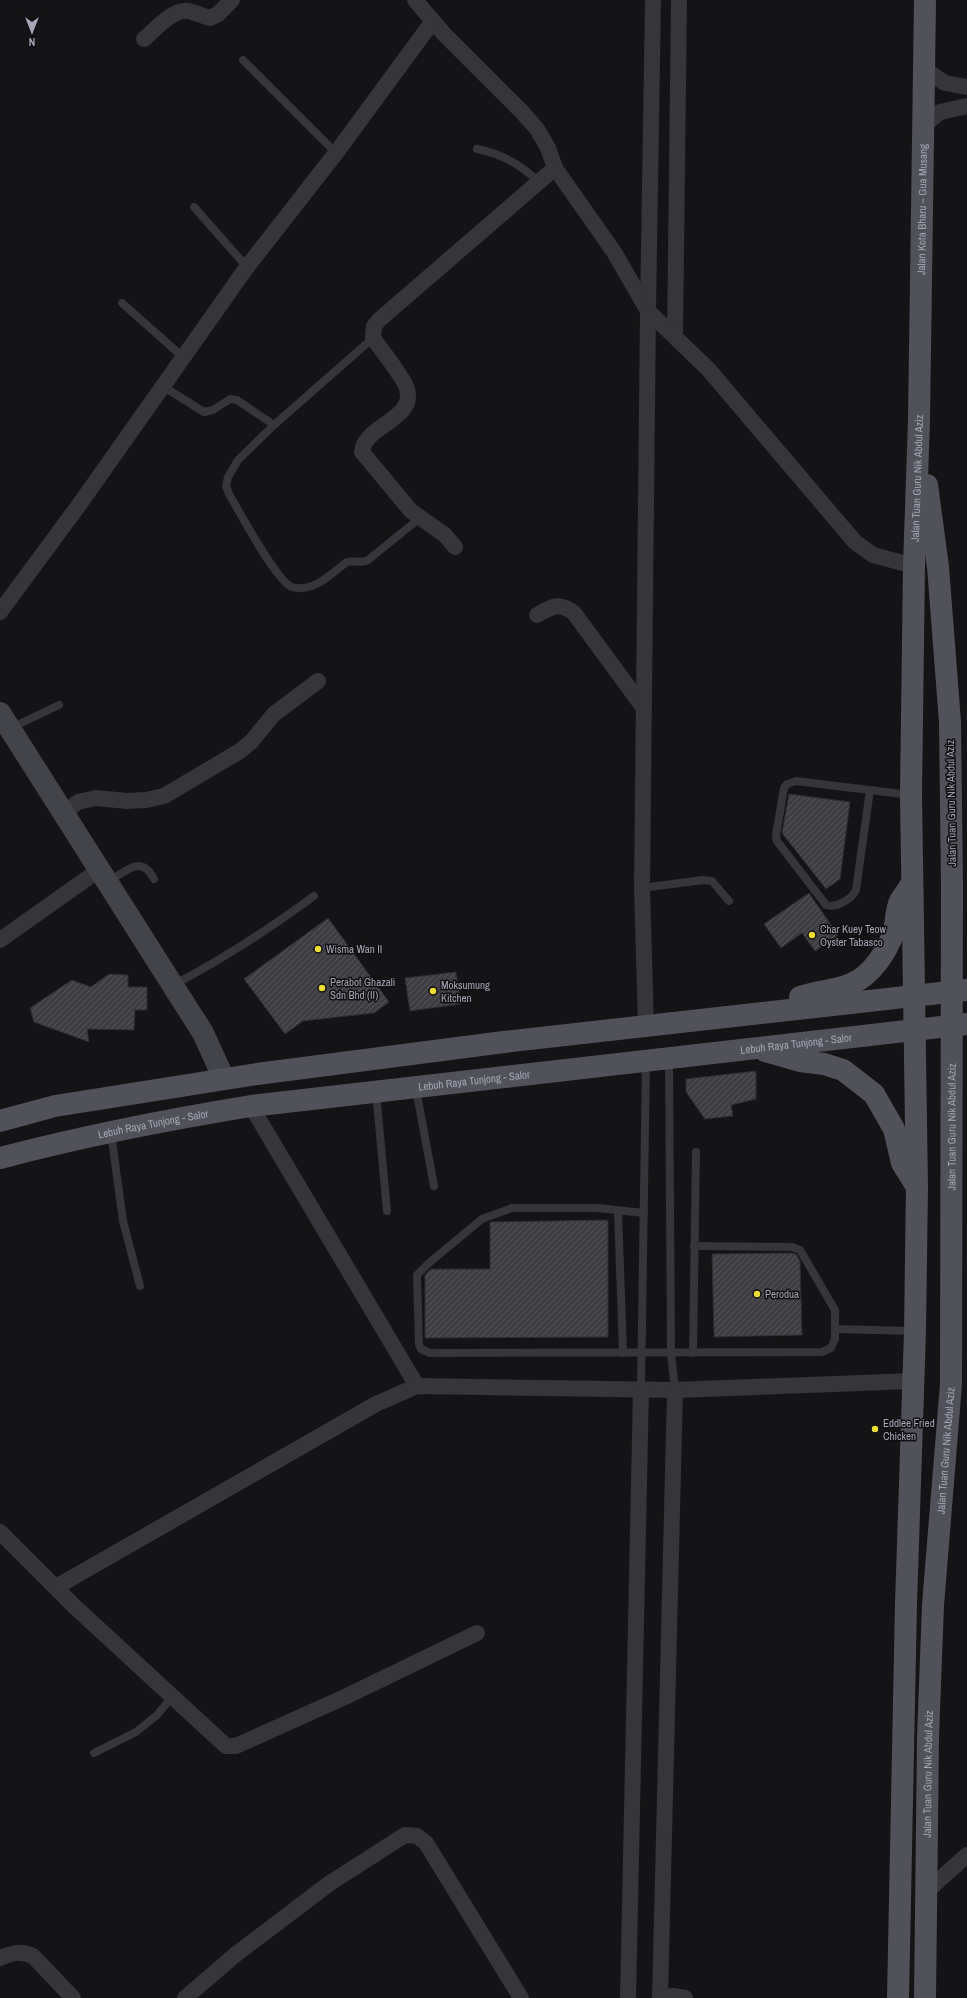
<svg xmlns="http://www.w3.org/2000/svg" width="967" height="1998" font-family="'Archivo Narrow',sans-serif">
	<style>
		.building { fill: url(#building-hatch); stroke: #2e2d31 }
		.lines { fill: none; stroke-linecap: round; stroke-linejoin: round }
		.lane { stroke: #35353a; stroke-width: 8 }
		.street { stroke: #35353a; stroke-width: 16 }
		.secondary { stroke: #43434a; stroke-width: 22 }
		.primary { stroke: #515159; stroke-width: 22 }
		.poi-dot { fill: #eedb33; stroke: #0f0e10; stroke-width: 1.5 }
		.labels { text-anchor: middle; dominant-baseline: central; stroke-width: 3; stroke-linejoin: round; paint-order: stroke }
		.street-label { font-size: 11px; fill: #a5a6b5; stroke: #0f0e10 }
		.poi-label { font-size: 11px; fill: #a5a6b5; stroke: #0f0e10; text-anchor: start }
	</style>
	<defs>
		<pattern id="building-hatch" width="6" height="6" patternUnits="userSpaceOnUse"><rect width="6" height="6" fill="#3e3d42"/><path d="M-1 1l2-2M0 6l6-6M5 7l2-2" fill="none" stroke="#57565b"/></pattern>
	</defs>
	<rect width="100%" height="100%" fill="#141315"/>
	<g class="building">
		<polygon points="789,794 850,802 840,879 826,889 782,833"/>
		<polygon points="809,893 838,935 815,951 802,933 781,948 764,924"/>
		<polygon points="328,918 389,1002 374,1013 303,1021 285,1034 244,979"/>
		<polygon points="456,972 461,1004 410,1011 405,978"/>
		<polygon points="109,974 128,975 128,987 147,987 147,1010 135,1010 134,1030 87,1029 89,1042 34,1022 30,1008 72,980 91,987"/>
		<polygon points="756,1071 756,1099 731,1105 733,1116 705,1119 686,1092 686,1079"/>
		<polygon points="608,1220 608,1337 425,1338 425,1275 431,1269 490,1269 490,1222"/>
		<polygon points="791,1253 796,1254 800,1261 802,1335 714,1337 712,1254"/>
	</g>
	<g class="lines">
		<g class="lane">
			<polyline points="243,60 336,153"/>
			<path d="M477,149C502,154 519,164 538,181"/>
			<polyline points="194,207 247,267"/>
			<polyline points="122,303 184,358"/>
			<path d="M373,338L274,425L238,460L228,477L226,486L229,494C244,520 264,558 283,580C288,586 295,589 302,588C318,588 334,571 347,562C354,560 361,564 368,560L420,518"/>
			<polyline points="164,387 204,412 213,410 230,399 237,400 274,425"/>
			<polyline points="11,728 59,705"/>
			<path d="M870,790L856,890C851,900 836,908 826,905L777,841L776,835L784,788L787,784L796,781L910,795"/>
			<path d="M108,882C126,871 141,854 154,879"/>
			<polyline points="642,888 703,880 712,881 729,901"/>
			<path d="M173,985C222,960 269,929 314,896"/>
			<polyline points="669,1059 671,1353 675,1390"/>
			<polyline points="416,1089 434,1186"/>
			<polyline points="376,1092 387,1211"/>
			<polyline points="111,1133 123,1221 140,1286"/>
			<polyline points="618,1211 623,1353"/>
			<polyline points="644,1213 597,1208 512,1208 482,1219 430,1262 417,1275 419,1345 421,1349 430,1353 822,1352 831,1348 835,1339 835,1310 800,1250 792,1247 694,1246"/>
			<polyline points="835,1329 914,1331"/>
			<polyline points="693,1353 696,1152"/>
			<polyline points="641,1389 646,1062"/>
			<polyline points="94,1753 136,1732 157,1715 172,1697"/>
		</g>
		<g class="street">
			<polyline points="415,0 444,34 522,112 537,129 548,148 555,168 614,252 648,311"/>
			<path d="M144,39C155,30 173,8 189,11C196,13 203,16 210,18L218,14L232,0"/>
			<polyline points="924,69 945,83 967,87"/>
			<polyline points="924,125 940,112 967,106"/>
			<polyline points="648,310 653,0"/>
			<polyline points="675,337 679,0"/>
			<path d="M455,547L445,535L411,511L362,452C364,425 416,420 407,389C405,379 380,348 373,338L374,326L379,320L555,168"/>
			<polyline points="0,612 79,505 247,267 336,153 433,21"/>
			<path d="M537,615C552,606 559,602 574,613L643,707"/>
			<polyline points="64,813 78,802 96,798 127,801 146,800 164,796 240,751 251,742 274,714 318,681"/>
			<polyline points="0,940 99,870"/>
			<polyline points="646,1026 642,888 648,311 709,370 855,542 873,555 914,566"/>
			<polyline points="251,1106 417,1386"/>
			<polyline points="0,1532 74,1606 226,1746 236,1746 347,1696 477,1633"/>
			<polyline points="56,1587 376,1404 417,1386 675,1390 912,1381"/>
			<polyline points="926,1892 967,1855"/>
			<path d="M0,1958C13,1953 20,1950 33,1956L73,1998"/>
			<polyline points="185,1998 235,1955 330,1883 405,1835 417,1836 426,1843 521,1998"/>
			<polyline points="628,1998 641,1389"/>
			<polyline points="660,1998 675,1390"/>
			<polyline points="660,1998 673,1996 685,1998"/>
		</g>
		<polyline class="secondary" points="0,713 203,1033 224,1079"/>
		<g class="primary">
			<path d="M800,997C816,991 835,991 851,984C871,976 887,952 894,931C896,922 896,910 900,901C903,896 907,891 910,886"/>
			<polyline points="765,1051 800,1061 824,1064 843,1070 874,1094 894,1129 902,1163 915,1184"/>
			<polyline points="0,1121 55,1106 257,1074 504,1042 967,990"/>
			<path id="s1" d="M0,1158C84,1136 165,1120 251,1106L967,1024"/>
			<path id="s2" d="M898,1998L906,1604L915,1331L917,1187L911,795L914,566L919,420L925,0"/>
			<path id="s3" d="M925,1998L928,1737L933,1605L951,1384L952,885L950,722L938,567L927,485"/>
		</g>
	</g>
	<g class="poi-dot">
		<circle cx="812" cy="935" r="4"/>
		<circle cx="318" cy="949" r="4"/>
		<circle cx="322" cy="988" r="4"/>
		<circle cx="433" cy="991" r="4"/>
		<circle cx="757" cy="1294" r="4"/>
		<circle cx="875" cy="1429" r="4"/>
	</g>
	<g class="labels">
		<g class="street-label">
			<text stroke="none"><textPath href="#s2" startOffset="1789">Jalan Kota Bharu – Gua Musang</textPath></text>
			<text stroke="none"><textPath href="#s2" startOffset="1520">Jalan Tuan Guru Nik Abdul Aziz</textPath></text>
			<text transform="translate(951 803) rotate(-91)">Jalan Tuan Guru Nik Abdul Aziz</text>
			<text stroke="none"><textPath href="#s1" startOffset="805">Lebuh Raya Tunjong - Salor</textPath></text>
			<text stroke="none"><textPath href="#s1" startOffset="481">Lebuh Raya Tunjong - Salor</textPath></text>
			<text stroke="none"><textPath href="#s1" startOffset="157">Lebuh Raya Tunjong - Salor</textPath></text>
			<text stroke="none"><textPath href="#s3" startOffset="872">Jalan Tuan Guru Nik Abdul Aziz</textPath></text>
			<text stroke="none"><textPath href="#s3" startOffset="548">Jalan Tuan Guru Nik Abdul Aziz</textPath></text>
			<text stroke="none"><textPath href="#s3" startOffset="224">Jalan Tuan Guru Nik Abdul Aziz</textPath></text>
		</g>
		<g class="poi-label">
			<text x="820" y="929">Char Kuey Teow<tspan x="820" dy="13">Oyster Tabasco</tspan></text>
			<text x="326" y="949">Wisma Wan II</text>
			<text x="330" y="982">Perabot Ghazali<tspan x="330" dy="13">Sdn Bhd (II)</tspan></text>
			<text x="441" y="985">Moksumung<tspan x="441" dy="13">Kitchen</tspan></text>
			<text x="765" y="1294">Perodua</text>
			<text x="883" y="1423">Eddlee Fried<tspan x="883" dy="13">Chicken</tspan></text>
		</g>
	</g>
	<g transform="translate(32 32) rotate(180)" stroke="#0f0e10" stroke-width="3" paint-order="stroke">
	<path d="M0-3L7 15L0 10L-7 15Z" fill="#a5a6b5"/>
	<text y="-6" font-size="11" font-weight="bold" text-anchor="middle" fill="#a5a6b5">N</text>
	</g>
</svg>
